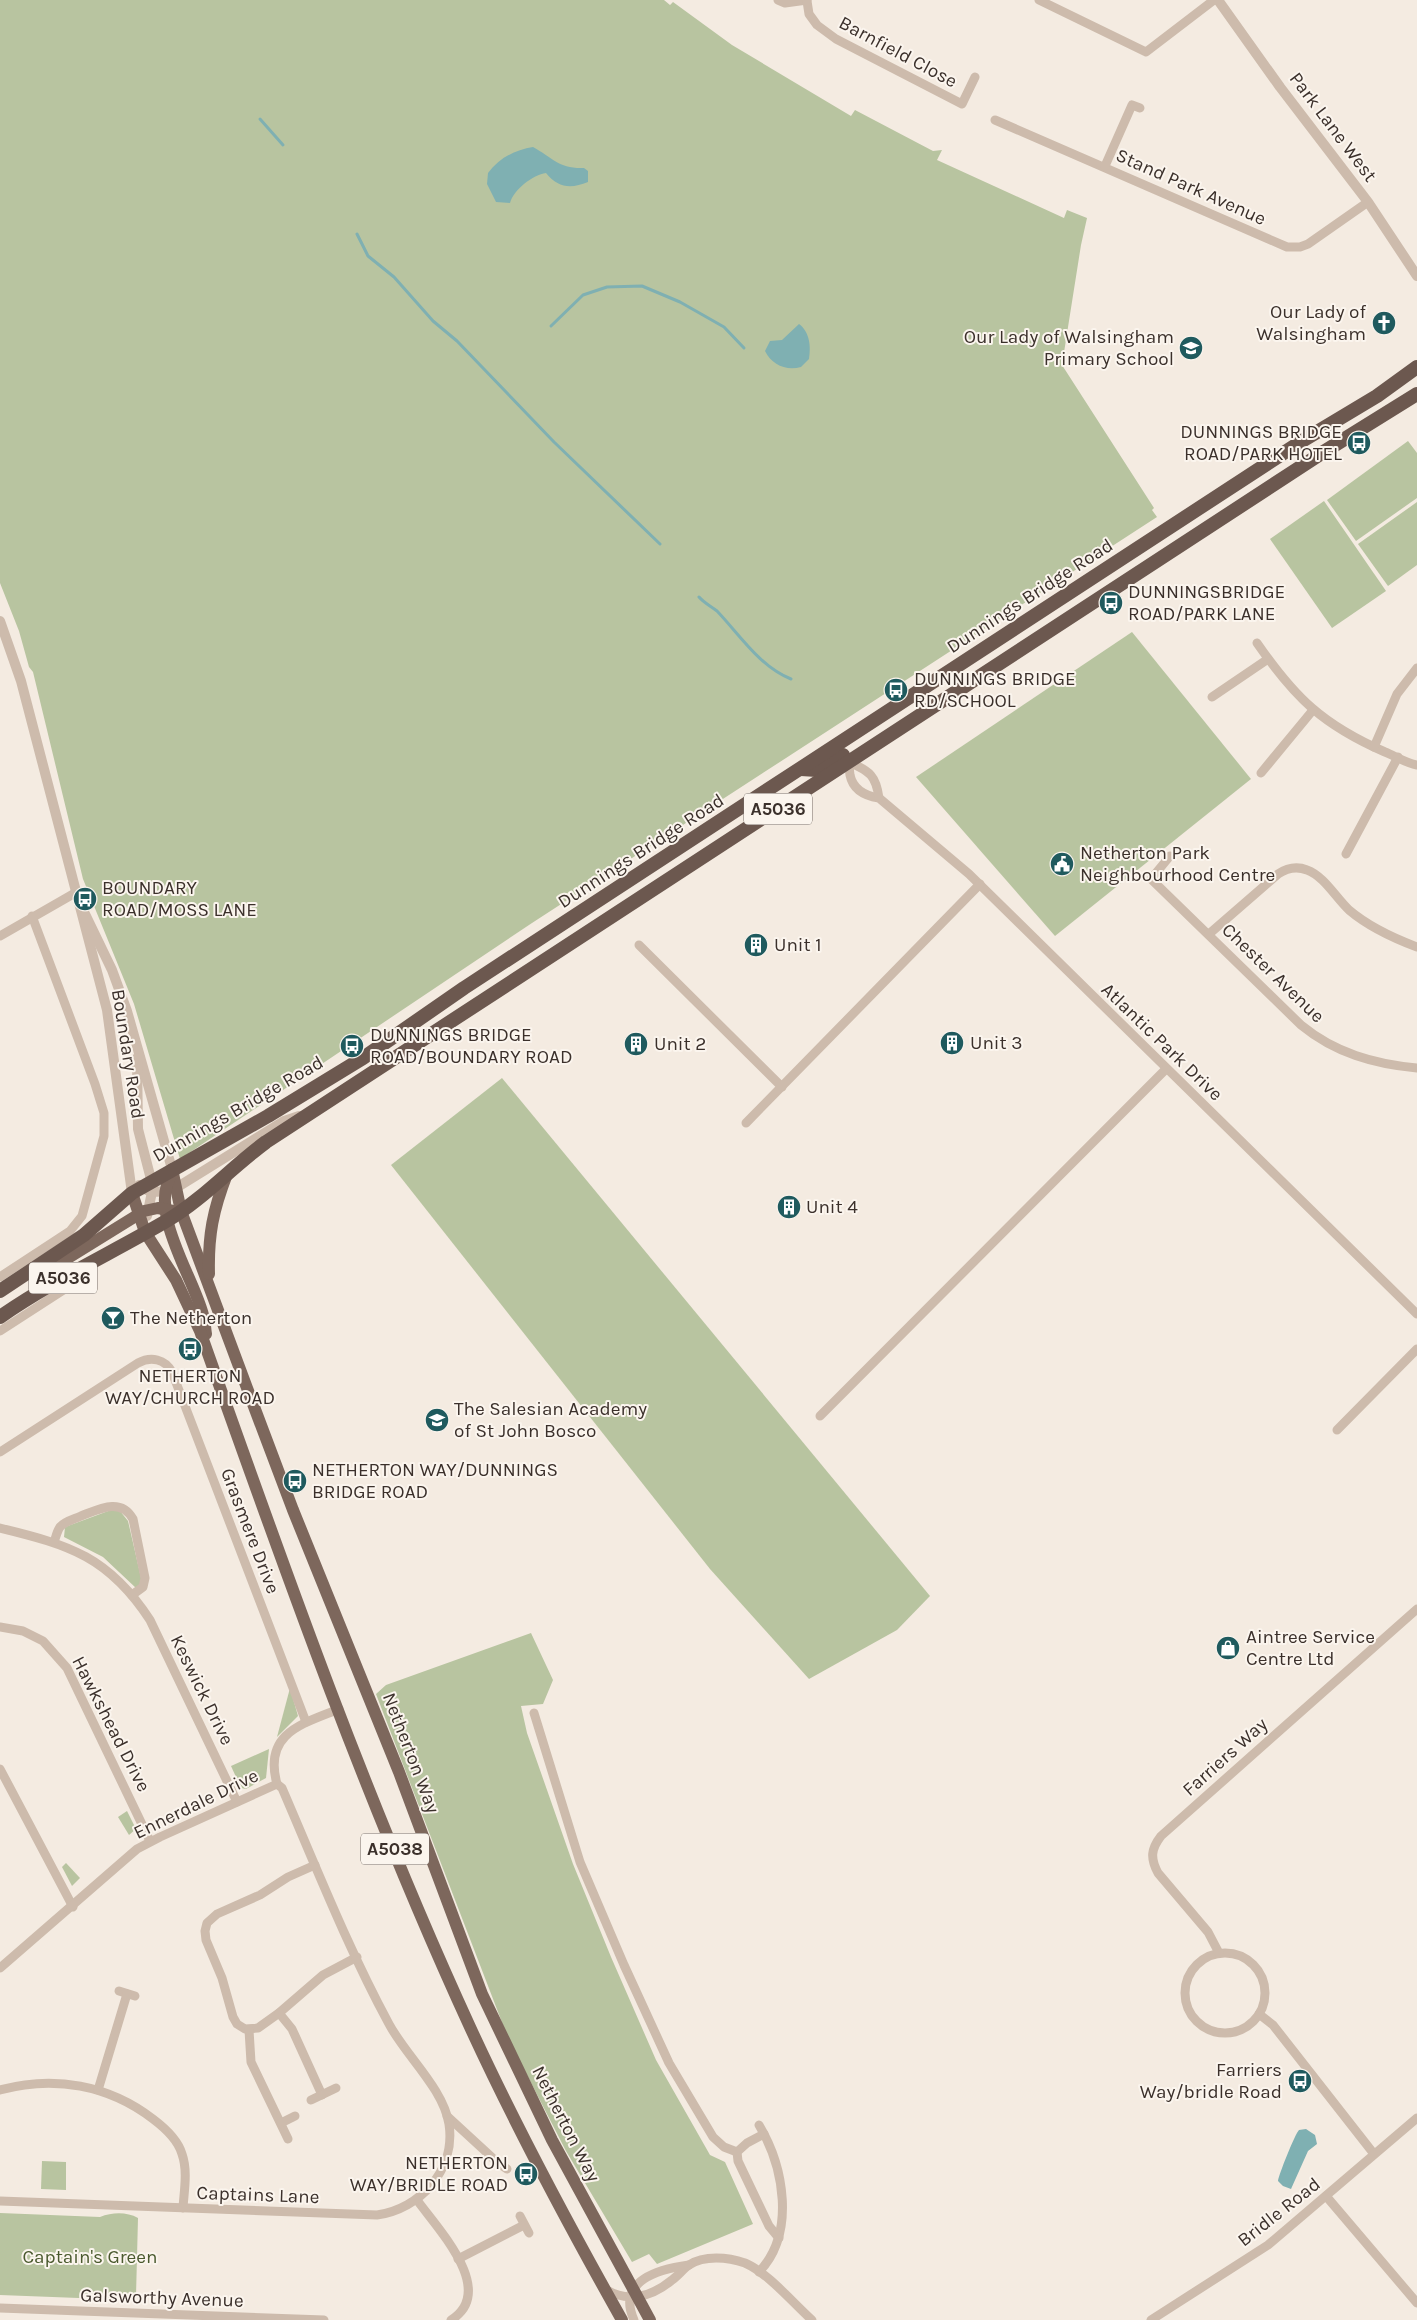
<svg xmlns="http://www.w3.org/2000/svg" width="1417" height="2320" viewBox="0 0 1417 2320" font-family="Karla,sans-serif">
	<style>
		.green { fill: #b8c4a0 }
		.water { fill: #7fb0b2 }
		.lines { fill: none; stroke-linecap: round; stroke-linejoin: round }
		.stream { stroke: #7fb0b2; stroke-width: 3 }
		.minor { stroke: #cdbbac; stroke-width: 9 }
		.tertiary { stroke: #cdbbac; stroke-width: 10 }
		.primary { stroke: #7d675c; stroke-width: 12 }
		.trunk { stroke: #6c584f; stroke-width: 14 }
		.labels { text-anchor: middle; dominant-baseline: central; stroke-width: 4; stroke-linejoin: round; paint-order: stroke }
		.shield { fill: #fbf5ee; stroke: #756b66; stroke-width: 1 }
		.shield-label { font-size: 18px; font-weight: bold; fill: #3b302b }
		.street-label { font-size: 19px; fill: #3b302b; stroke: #fbf5ee }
		.poi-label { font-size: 19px; fill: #3b302b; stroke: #fbf5ee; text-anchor: start }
		.park-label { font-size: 19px; fill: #4a5a2e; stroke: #fbf5ee }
	</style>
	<rect width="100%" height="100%" fill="#f4ebe1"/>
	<g class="green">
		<path d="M0 0H664L670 5 673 2 732 45 851 116 855 110 933 151 942 150 937 160 1064 218 1067 210 1087 218 1081 245 1062 365 1154 508 1152 510 1157 517 532 923 180 1159 134 1004 83 879 33 672 29 667 19 631 0 583Z"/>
		<path d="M1408 441 1417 453V498L1356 541 1327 500Z"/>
		<path d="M1324 501 1386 591 1332 628 1270 539Z"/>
		<path d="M1417 502V565L1388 586 1358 544Z"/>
		<path d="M1132 632 1251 779 1055 936 916 777Z"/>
		<path d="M502 1078 930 1596 897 1630 809 1679 710 1569 391 1165Z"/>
		<path d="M111 1510 120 1511 128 1521 142 1582 136 1588 103 1557 64 1537 65 1527Z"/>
		<path d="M531 1633 553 1680 543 1704 521 1706 527 1733 573 1864 611 1957 656 2060 710 2155 725 2162 753 2224 657 2264 649 2254 632 2262 566 2151 508 2038 376 1694 386 1685Z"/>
		<path d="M290 1688 298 1716 277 1737Z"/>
		<path d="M269 1749 266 1778 246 1789 241 1788 231 1766Z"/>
		<path d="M127 1811 136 1829 129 1835 118 1817Z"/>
		<path d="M66 1863 80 1878 72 1886 62 1867Z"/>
		<path d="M42 2161 66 2162V2190L41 2189Z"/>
		<path d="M0 2213 100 2217C113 2212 127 2212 138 2218L136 2296 131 2300 0 2295Z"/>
	</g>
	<g class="water">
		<path d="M533 147C553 158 559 169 584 168L588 171V182C571 189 558 188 546 173 533 175 514 189 510 203L496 202 487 184 488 173C499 158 515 150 533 147Z"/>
		<path d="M799 324C810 332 811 347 809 359L801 367C786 371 772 365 765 351L770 341 782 340Z"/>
		<path d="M1306 2129 1315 2135 1317 2144 1308 2151 1291 2189 1283 2186 1278 2181C1279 2174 1295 2134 1299 2130Z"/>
	</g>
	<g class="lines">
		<g class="stream">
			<path d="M260 119 283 145"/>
			<path d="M357 234 368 256 394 277 433 321 457 341 554 442 660 544"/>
			<path d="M551 326 583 295 607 287 642 286 680 302 724 327 744 348"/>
			<path d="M699 597C704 603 711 606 717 611 739 634 760 667 791 679"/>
		</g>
		<g class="minor">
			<path d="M778 0 785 3 807 0"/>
			<path d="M1039 0 1146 52 1214 0"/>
			<path d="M807 1 809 14 817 25 836 39 962 104 975 77"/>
			<path d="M995 120 1287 247H1300L1308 244 1368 202"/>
			<path d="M1105 166 1132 105 1140 108"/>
			<path d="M1257 643C1295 698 1323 725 1385 752 1395 756 1406 763 1417 765"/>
			<path d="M1212 697 1268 659"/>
			<path d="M1374 747 1397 694 1417 668"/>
			<path d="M846 759C850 764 849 769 850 775 853 790 866 796 879 798L969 874 1417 1314"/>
			<path d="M849 762C870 771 876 776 879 798"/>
			<path d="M1261 773 1313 710"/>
			<path d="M1346 854 1398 757"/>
			<path d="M1170 856 1151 879 1301 1025C1335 1053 1374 1064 1417 1068"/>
			<path d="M1209 934 1278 874C1287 868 1297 866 1307 870 1324 876 1336 898 1349 910 1369 927 1393 938 1417 947"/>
			<path d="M0 936 75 893"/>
			<path d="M639 945 782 1087"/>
			<path d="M746 1123 980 884"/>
			<path d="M0 1277 70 1231 82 1216 104 1136V1113L95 1084 32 916"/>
			<path d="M0 1331 65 1289 62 1278"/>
			<path d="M820 1416 1166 1069"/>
			<path d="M1337 1430 1417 1349"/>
			<path d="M0 1452 138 1363C151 1356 165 1359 172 1372L306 1722"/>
			<path d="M0 1528C70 1545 109 1557 150 1620L237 1802"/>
			<path d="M54 1542C56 1537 57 1531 60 1527 65 1521 75 1519 81 1516 99 1509 121 1497 133 1519L145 1578 143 1587 132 1595"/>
			<path d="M0 1627 23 1631 43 1641 67 1668 150 1841"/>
			<path d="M534 1713 580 1862 624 1965 669 2063 713 2137 724 2147 737 2152"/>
			<path d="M0 1769 73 1907"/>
			<path d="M315 1865 288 1877 260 1895 217 1914 207 1923 205 1931 206 1940 222 1978 233 2017 237 2024 245 2029 258 2028 279 2013 323 1975 357 1957"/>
			<circle cx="1225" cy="1993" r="40"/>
			<path d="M1219 1953 1208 1932 1158 1873C1150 1858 1151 1849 1161 1836L1417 1609"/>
			<path d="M0 1968 137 1849 160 1837 277 1784C263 1733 302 1724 339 1709"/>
			<path d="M119 1991 135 1996"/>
			<path d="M279 2013 292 2029 322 2095"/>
			<path d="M1259 2014 1273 2025 1374 2154"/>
			<path d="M249 2030 251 2062 288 2139"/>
			<path d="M0 2090C54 2075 109 2085 153 2119 165 2128 178 2140 182 2154 188 2171 184 2191 183 2208"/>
			<path d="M98 2090 127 1994"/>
			<path d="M311 2100 336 2088"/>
			<path d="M447 2116 497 2162 507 2169"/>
			<path d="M281 2123 295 2116"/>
			<path d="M759 2125C784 2167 796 2233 759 2272"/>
			<path d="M764 2134 747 2143 737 2152 738 2161 769 2226 779 2238"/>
			<path d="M1326 2196 1417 2303"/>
			<path d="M417 2200C437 2228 498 2291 451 2320"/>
			<path d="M0 2201 377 2215C420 2209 456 2170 449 2124 443 2088 406 2056 389 2024 348 1948 316 1867 282 1788L277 1784"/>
			<path d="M520 2216 529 2233"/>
			<path d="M458 2259 524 2225"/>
			<path d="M605 2289C627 2303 652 2297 672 2280 678 2276 683 2269 689 2265 704 2255 728 2257 745 2263 768 2273 793 2303 812 2320"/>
			<path d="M0 2308 324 2320"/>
			<path d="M634 2320C616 2280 660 2269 689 2265"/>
			<path d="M1151 2320 1268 2245 1417 2118"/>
		</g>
		<g class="tertiary">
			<path d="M1218 0 1280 87 1368 202 1417 276"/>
			<path d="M0 621 21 681 107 1010 132 1193"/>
			<path d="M85 914 112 970 127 1011 172 1169"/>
			<path d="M137 1058 138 1129 153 1187 147 1216"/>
			<path d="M139 1185C150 1195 163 1192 176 1188L284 1121 299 1116"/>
		</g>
		<g class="primary">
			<path d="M172 1169 181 1211 247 1388 293 1510 399 1772 482 1994 552 2140 650 2320"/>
			<path d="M174 1171C145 1208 193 1275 203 1315 205 1321 205 1328 206 1334"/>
			<path d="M132 1193 145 1232 176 1280 200 1331C283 1565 366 1801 470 2027 516 2127 568 2224 622 2320"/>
			<path d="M34 1271 60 1263 144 1211 158 1208 173 1211"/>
			<path d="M209 1274C208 1235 213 1210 227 1174"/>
		</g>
		<g class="trunk">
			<path d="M801 769 817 770 843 755"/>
			<path d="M0 1291 84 1235 132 1193 268 1116 363 1058 464 988 1302 441 1377 396 1417 367"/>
			<path d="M0 1317C53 1280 112 1253 168 1220 203 1199 232 1167 266 1142L1322 453 1417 394"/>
		</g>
	</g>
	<defs>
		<g id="church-disc" transform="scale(1.25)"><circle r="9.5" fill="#1f5a5e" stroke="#fbf5ee"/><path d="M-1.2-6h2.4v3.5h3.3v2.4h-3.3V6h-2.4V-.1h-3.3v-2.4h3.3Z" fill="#fff"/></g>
		<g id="school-disc" transform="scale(1.25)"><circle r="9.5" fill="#1f5a5e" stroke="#fbf5ee"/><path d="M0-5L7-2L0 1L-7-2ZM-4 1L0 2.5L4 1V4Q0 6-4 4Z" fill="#fff"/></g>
		<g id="bus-disc" transform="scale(1.25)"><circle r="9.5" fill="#1f5a5e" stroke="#fbf5ee"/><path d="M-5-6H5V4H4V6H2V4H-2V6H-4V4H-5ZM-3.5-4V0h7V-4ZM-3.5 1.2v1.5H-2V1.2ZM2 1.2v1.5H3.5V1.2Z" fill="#fff"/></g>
		<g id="civic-disc" transform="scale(1.25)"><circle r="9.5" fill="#1f5a5e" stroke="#fbf5ee"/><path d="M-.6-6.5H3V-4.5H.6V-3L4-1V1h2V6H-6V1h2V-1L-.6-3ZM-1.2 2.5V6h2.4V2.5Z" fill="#fff"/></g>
		<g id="building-disc" transform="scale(1.25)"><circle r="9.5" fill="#1f5a5e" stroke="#fbf5ee"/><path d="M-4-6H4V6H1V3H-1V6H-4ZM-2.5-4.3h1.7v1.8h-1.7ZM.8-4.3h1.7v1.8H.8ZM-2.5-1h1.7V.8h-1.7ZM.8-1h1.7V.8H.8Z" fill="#fff"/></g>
		<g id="bar-disc" transform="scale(1.25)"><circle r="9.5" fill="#1f5a5e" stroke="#fbf5ee"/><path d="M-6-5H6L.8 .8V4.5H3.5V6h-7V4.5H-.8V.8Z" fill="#fff"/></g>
		<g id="shop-disc" transform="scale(1.25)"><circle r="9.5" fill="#1f5a5e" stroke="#fbf5ee"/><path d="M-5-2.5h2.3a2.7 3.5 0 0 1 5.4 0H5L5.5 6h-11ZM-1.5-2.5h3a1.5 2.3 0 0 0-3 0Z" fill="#fff"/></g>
	</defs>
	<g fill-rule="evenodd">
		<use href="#church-disc" x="1384" y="323"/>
		<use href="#school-disc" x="1191" y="348"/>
		<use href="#bus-disc" x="1359" y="443"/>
		<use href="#bus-disc" x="1111" y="603"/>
		<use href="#bus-disc" x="896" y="690"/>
		<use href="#civic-disc" x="1062" y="864"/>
		<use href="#bus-disc" x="85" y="899"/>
		<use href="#building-disc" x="756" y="945"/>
		<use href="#building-disc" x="952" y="1043"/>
		<use href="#building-disc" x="636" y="1044"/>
		<use href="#bus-disc" x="352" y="1046"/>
		<use href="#building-disc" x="789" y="1207"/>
		<use href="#bar-disc" x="113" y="1318"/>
		<use href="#bus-disc" x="190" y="1349"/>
		<use href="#school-disc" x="437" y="1420"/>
		<use href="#bus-disc" x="295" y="1481"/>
		<use href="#shop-disc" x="1228" y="1648"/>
		<use href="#bus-disc" x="1300" y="2081"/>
		<use href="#bus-disc" x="526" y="2174"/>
	</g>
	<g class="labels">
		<g class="shield">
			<rect x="744" y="793.5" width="68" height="31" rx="4"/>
			<rect x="29" y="1262.5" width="68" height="31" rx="4"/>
			<rect x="361" y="1833.5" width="68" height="31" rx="4"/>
		</g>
		<g class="shield-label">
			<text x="778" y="809">A5036</text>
			<text x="63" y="1278">A5036</text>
			<text x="395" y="1849">A5038</text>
		</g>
		<g class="street-label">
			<text transform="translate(898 52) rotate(28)">Barnfield Close</text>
			<text transform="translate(1333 127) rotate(53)">Park Lane West</text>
			<text transform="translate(1191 187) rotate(24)">Stand Park Avenue</text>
			<text transform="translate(1030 596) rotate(-33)">Dunnings Bridge Road</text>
			<text transform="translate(641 851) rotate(-33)">Dunnings Bridge Road</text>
			<text transform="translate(1273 973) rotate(44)">Chester Avenue</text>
			<text transform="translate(1162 1042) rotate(44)">Atlantic Park Drive</text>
			<text transform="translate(128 1054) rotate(81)">Boundary Road</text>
			<text transform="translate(238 1109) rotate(-30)">Dunnings Bridge Road</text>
			<text transform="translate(250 1531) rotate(69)">Grasmere Drive</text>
			<text transform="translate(202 1690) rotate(64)">Keswick Drive</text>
			<text transform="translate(111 1724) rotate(63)">Hawkshead Drive</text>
			<text transform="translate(411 1753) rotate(69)">Netherton Way</text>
			<text transform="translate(1225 1757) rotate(-42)">Farriers Way</text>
			<text transform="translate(196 1804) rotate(-26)">Ennerdale Drive</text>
			<text transform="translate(566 2124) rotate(63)">Netherton Way</text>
			<text transform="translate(258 2195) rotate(2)">Captains Lane</text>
			<text transform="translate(1279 2212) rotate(-38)">Bridle Road</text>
			<text transform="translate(162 2298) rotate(2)">Galsworthy Avenue</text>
		</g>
		<g class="poi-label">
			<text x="1366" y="312" text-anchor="end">Our Lady of<tspan x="1366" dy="22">Walsingham</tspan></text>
			<text x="1174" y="337" text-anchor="end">Our Lady of Walsingham<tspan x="1174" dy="22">Primary School</tspan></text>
			<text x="1342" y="432" text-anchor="end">DUNNINGS BRIDGE<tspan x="1342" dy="22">ROAD/PARK HOTEL</tspan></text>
			<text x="1128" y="592">DUNNINGSBRIDGE<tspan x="1128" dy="22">ROAD/PARK LANE</tspan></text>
			<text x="914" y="679">DUNNINGS BRIDGE<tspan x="914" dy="22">RD/SCHOOL</tspan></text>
			<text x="1080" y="853">Netherton Park<tspan x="1080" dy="22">Neighbourhood Centre</tspan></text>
			<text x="102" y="888">BOUNDARY<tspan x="102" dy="22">ROAD/MOSS LANE</tspan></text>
			<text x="774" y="945">Unit 1</text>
			<text x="370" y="1035">DUNNINGS BRIDGE<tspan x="370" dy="22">ROAD/BOUNDARY ROAD</tspan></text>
			<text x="970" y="1043">Unit 3</text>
			<text x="654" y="1044">Unit 2</text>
			<text x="806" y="1207">Unit 4</text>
			<text x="130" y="1318">The Netherton</text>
			<text x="190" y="1376" text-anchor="middle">NETHERTON<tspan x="190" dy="22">WAY/CHURCH ROAD</tspan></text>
			<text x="454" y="1409">The Salesian Academy<tspan x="454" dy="22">of St John Bosco</tspan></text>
			<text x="312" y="1470">NETHERTON WAY/DUNNINGS<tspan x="312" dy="22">BRIDGE ROAD</tspan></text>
			<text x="1246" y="1637">Aintree Service<tspan x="1246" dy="22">Centre Ltd</tspan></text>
			<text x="1282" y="2070" text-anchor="end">Farriers<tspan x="1282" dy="22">Way/bridle Road</tspan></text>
			<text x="508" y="2163" text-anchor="end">NETHERTON<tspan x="508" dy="22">WAY/BRIDLE ROAD</tspan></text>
		</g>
		<g class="park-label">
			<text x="90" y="2257">Captain's Green</text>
		</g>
	</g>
</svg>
